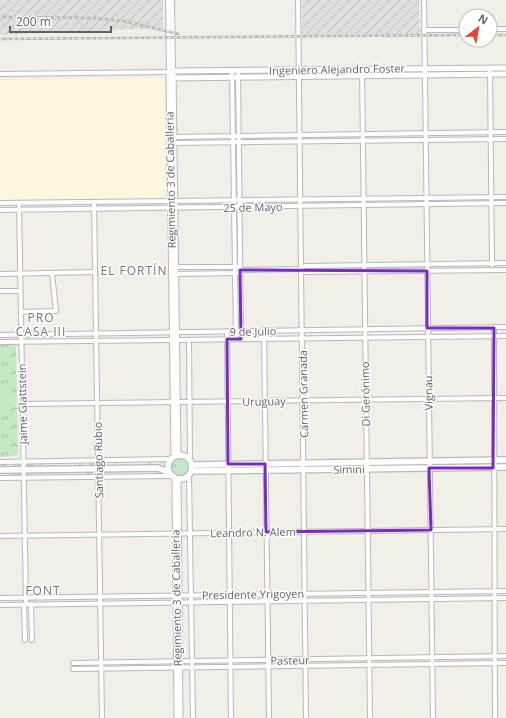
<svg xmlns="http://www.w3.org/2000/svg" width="506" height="718" viewBox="0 0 506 718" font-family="'Open Sans',sans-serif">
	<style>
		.commercial { fill: #fef7e0 }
		.industrial { fill: url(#industrial-furrows) }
		.grass { fill: url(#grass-tufts) }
		.park { fill: url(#park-crowns) }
		.pitch { fill: #c5e8c5 }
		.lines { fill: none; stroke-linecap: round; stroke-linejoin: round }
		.minor-casing { stroke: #b5b8bc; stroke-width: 6 }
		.tertiary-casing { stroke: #b5b8bc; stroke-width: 7 }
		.secondary-casing { stroke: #b6babf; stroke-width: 8 }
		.minor { stroke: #fff; stroke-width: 4 }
		.tertiary { stroke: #fff; stroke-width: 5 }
		.secondary { stroke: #fff; stroke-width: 5.5 }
		.rail-casing { stroke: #b6b7b8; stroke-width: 2.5 }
		.rail { stroke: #fff; stroke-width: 1; stroke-dasharray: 3; stroke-linecap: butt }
		.marked { fill: none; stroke: #7b2cbf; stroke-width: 3; stroke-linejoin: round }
		.labels { text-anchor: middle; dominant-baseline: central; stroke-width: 3; stroke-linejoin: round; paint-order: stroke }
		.street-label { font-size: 11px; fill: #5f6368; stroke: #fff }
		.neighbourhood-label { font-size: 12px; letter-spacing: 1px; fill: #70757a; stroke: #fff }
	</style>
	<defs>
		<pattern id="industrial-furrows" width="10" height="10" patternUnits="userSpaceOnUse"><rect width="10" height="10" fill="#e0deda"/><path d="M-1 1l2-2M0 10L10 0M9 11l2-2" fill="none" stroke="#b9b8b5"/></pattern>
		<pattern id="grass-tufts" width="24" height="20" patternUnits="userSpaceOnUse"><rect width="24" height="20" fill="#c5e8c5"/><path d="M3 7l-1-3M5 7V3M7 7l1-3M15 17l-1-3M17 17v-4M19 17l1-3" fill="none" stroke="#a3c0a4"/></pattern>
		<pattern id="park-crowns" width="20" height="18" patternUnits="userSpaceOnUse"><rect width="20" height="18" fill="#c5e8c5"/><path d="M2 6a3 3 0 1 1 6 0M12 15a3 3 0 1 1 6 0" fill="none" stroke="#a3c0a4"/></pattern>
	</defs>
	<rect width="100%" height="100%" fill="#f1efe8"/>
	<path class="commercial" d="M164 78 165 199 0 200V80Z"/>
	<g class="industrial">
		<path d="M0 0H163V28L0 35Z"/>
		<path d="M302 0H419L420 34 302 35Z"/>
	</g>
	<g class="grass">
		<circle cx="180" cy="467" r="10"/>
		<path d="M149 460H152L151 464H159L162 460 165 462 158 467 0 469V466L7 463 6 466H13L15 463H36L34 465H38L43 462 42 465H78L80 462H84L83 465H88L90 462 108 461 107 465H113L115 461H118L117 465 148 464Z"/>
		<path d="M158 470 165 474 157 475 158 472 106 473 105 475 84 476 86 473 32 474 30 477H8L10 474H0V472Z"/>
	</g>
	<path class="park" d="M0 345H15L16 347 18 454 15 456 0 457Z"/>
	<rect class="pitch" x="0" y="387" width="11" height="19"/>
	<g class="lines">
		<g class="minor-casing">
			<g id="minor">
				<path d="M168 0 169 71"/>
				<path d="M172 0 173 71"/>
				<path d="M298 0 306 718"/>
				<path d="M424 0 433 718"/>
				<path d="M490 29H506"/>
				<path d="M424 30H466"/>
				<path d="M362 69 370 718"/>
				<path d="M232 71 236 339"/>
				<path d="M238 71 241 339"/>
				<path d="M490 72 492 265"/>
				<path d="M0 74 168 72"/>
				<path d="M172 137 506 132"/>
				<path d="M172 143 506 139"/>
				<path d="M94 202 102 718"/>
				<path d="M0 203 506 197"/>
				<path d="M19 203 26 604"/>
				<path d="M0 210 506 203"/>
				<path d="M173 267H239L240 270 301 269 305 266 506 263"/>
				<path d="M302 269 305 272 506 270"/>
				<path d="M0 274 95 272"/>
				<path d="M173 274 238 273"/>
				<path d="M0 291H20"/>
				<path d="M21 312 56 311 52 273"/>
				<path d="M494 328 495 718"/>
				<path d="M264 330 269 718"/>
				<path d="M227 331 231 718"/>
				<path d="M0 335 506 327"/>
				<path d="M189 340 190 461"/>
				<path d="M0 342 506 336"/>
				<path d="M22 404 506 398"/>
				<path d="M0 462 171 459"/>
				<path d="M189 475 193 718"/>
				<path d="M0 478 171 476"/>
				<path d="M0 536 506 529"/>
				<path d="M0 598 506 591"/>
				<path d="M31 604 32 640"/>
				<path d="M0 605 506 598"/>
				<path d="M24 605 25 640"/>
				<path d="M73 663 506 656"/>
				<path d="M73 669 506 663"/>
			</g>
		</g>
		<g class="tertiary-casing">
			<g id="tertiary">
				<path d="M173 71 178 456"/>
				<path d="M170 78 506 74"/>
				<path d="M174 457 169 71 506 68"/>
				<path d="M175 478 177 718"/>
				<path d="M178 479 180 718"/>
			</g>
		</g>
		<g class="secondary-casing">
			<g id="secondary">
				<circle cx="180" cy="467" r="12"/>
				<path d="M192 465 506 460"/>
				<path d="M0 470 158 468 170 473"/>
				<path d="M191 471 506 467"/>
			</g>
		</g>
		<use href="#minor" class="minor"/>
		<use href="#tertiary" class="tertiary"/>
		<use href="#secondary" class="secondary"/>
		<g class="rail-casing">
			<g id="rail">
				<path d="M0 17 96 18 123 21 178 34"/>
				<path d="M490 35H506"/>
				<path d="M0 39 466 35"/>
			</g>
		</g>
		<use href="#rail" class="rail"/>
	</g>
	<path class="marked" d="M240 270 427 271V328H494L493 468H429L431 530 266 532 265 464H228L227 339H241Z"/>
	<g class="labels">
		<g class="street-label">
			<text transform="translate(337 69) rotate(-1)">Ingeniero Alejandro Foster</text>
			<text transform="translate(170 180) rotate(-91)">Regimiento 3 de Caballería</text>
			<text transform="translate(253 207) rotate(-1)">25 de Mayo</text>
			<text transform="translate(253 331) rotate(-1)">9 de Julio</text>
			<text transform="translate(428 393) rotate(-91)">Vignau</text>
			<text transform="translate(303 394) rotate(-91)">Carmen Granada</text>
			<text transform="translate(365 394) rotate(-91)">Di Gerónimo</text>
			<text transform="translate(264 401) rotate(-1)">Uruguay</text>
			<text transform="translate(22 404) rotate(-91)">Jaime Glattstein</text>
			<text transform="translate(98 460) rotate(-91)">Santiago Rubio</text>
			<text transform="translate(349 469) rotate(-1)">Simini</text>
			<text transform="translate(253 532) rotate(-1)">Leandro N. Alem</text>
			<text transform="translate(253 594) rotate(-1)">Presidente Yrigoyen</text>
			<text transform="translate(176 598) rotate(-91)">Regimiento 3 de Caballería</text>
			<text transform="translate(290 660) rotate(-1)">Pasteur</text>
		</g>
		<g class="neighbourhood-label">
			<text x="134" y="270">EL FORTÍN</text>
			<text x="41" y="317">PRO<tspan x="41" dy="14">CASA III</tspan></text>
			<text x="43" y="590">FONT</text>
		</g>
	</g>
	<g transform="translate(478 28) rotate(31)"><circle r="19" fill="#ffffff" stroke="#bfc1c3"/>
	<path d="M0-3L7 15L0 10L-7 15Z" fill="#ea4335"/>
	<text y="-6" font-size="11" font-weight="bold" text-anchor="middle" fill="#5f6368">N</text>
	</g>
	<path d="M10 26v6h101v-6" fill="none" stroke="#5f6368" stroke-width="2"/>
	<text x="16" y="26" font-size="12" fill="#5f6368" stroke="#ffffff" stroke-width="3" paint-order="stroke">200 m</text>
</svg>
